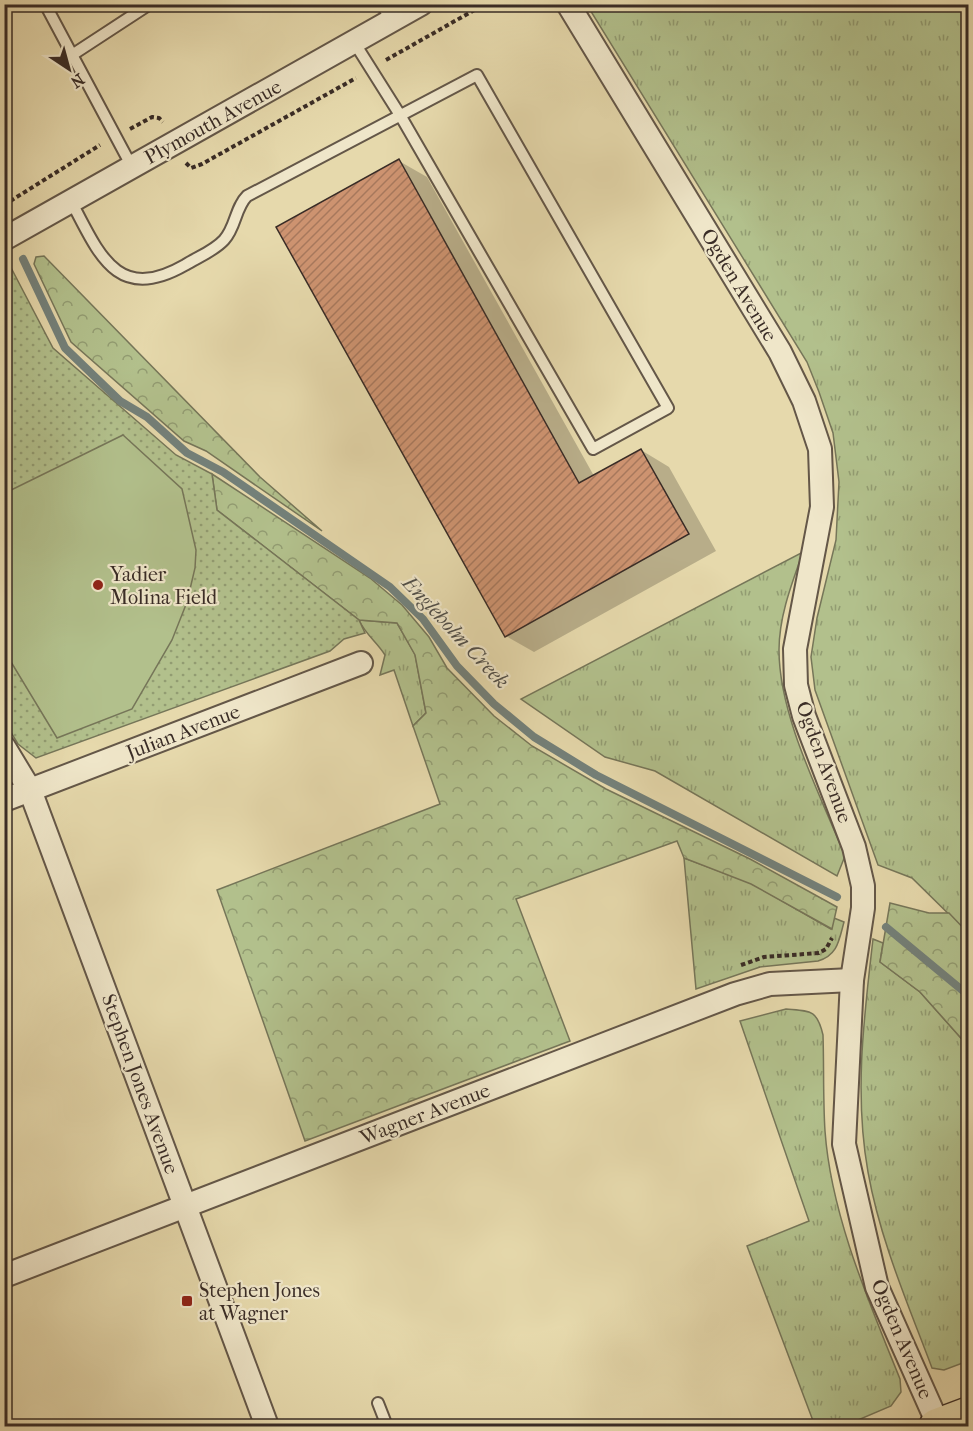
<svg xmlns="http://www.w3.org/2000/svg" width="973" height="1431" viewBox="0 0 973 1431" font-family="'IM FELL French Canon',serif">
	<style>
		.grass { fill: url(#grass-tufts); stroke: #767659; stroke-width: 1.5 }
		.forest { fill: url(#forest-crowns); stroke: #767659; stroke-width: 1.5 }
		.park { fill: url(#park-dots); stroke: #767659; stroke-width: 1.5 }
		.pitch { fill: #b2c08c; stroke: #767659; stroke-width: 1.5 }
		.shadow { fill: #0003 }
		.lines { fill: none; stroke-linecap: round; stroke-linejoin: round }
		.stream { stroke: #73817b; stroke-width: 8 }
		.building { fill: url(#building-hatch); stroke: #392c26; stroke-width: 1.5 }
		.lane-casing { stroke: #645748; stroke-width: 14 }
		.street-casing { stroke: #645748; stroke-width: 26 }
		.primary-casing { stroke: #392c26; stroke-width: 36 }
		.path { stroke: #392c26; stroke-width: 4; stroke-dasharray: 4.5 3; stroke-linecap: butt }
		.lane { stroke: #efe6c9; stroke-width: 10 }
		.street { stroke: #efe6c9; stroke-width: 22 }
		.primary { stroke: #e6d9ac; stroke-width: 33 }
		.poi-dot { fill: #8f2418; stroke: #efe6c9; stroke-width: 2 }
		.labels { text-anchor: middle; dominant-baseline: central; stroke-width: 4.5; stroke-linejoin: round; paint-order: stroke }
		.street-label { font-size: 20px; fill: #392c26; stroke: #efe6c9 }
		.poi-label { font-size: 20px; fill: #392c26; stroke: #efe6c9; text-anchor: start }
		.water-label { font-size: 21px; font-style: italic; fill: #514f49; stroke: #efe6c9 }
	</style>
	<defs>
		<pattern id="grass-tufts" width="24" height="20" patternUnits="userSpaceOnUse" patternTransform="scale(1.5)"><rect width="24" height="20" fill="#b2c08c"/><path d="M3 7l-1-3M5 7V3M7 7l1-3M15 17l-1-3M17 17v-4M19 17l1-3" fill="none" stroke="#929c72"/></pattern>
		<pattern id="forest-crowns" width="20" height="18" patternUnits="userSpaceOnUse" patternTransform="scale(1.5)"><rect width="20" height="18" fill="#b2c08c"/><path d="M2 6a3 3 0 1 1 6 0M12 15a3 3 0 1 1 6 0" fill="none" stroke="#929c72"/></pattern>
		<pattern id="park-dots" width="8" height="8" patternUnits="userSpaceOnUse" patternTransform="scale(1.5)"><rect width="8" height="8" fill="#b2c08c"/><path d="M2 2h.1M6 6h.1" fill="none" stroke="#929c72" stroke-width="1.8" stroke-linecap="round"/></pattern>
		<pattern id="building-hatch" width="6" height="6" patternUnits="userSpaceOnUse" patternTransform="scale(1.5)"><rect width="6" height="6" fill="#cd9370"/><path d="M-1 1l2-2M0 6l6-6M5 7l2-2" fill="none" stroke="#a7785c"/></pattern>
	</defs>
	<rect width="100%" height="100%" fill="#e6d9ac"/>
	<filter id="stains"><feTurbulence type="fractalNoise" baseFrequency=".00333" numOctaves="4"/><feColorMatrix values="0 0 0 0 .2 0 0 0 0 .09 0 0 0 0 .02 0 0 0 .5 -.17"/></filter>
	<radialGradient id="worn" r=".72"><stop offset=".6" stop-color="#630" stop-opacity="0"/><stop offset="1" stop-color="#630" stop-opacity=".3"/></radialGradient>
	<g class="grass">
		<path d="M587 5H968V933L912 878 878 865 815 690 811 657 817 618 836 540 839 482 833 433 819 392 807 362Z"/>
		<path d="M803 552C792 583 779 616 779 650 779 716 820 794 845 856L837 876 655 771 605 757 521 699Z"/>
		<path d="M359 620 397 623 415 654 426 713 413 726 394 670 380 675 385 655C377 642 365 634 359 620Z"/>
		<path d="M684 858 751 883 831 929 834 918 844 922C839 940 838 955 818 961L760 967 696 989Z"/>
		<path d="M873 939 883 943 880 962 920 992 968 1046V1361L944 1370 932 1368C908 1304 880 1240 868 1172 854 1094 864 1017 873 939Z"/>
		<path d="M786 1009C810 1011 817 1009 823 1035 824 1067 823 1100 825 1131 831 1215 869 1302 900 1379L901 1392 891 1406 844 1426H815L747 1246 809 1221 740 1021Z"/>
	</g>
	<g class="forest">
		<path d="M44 256 260 477 322 531 206 451 184 441 71 342 34 264 36 257Z"/>
		<path d="M212 474 370 578 402 605 429 637 447 668 494 716 532 746 606 789 750 859 837 907 832 929 751 884 684 858 677 841 516 899 570 1041 305 1141 217 890 440 804 413 726 426 713 415 655 397 623 359 620 217 510Z"/>
		<path d="M890 903 929 913H949L968 933V1046L920 992 880 962Z"/>
	</g>
	<path class="park" d="M7 260 53 348 176 455 212 474 217 510 359 620 365 633 344 639 330 651 36 758 18 744 4 721V262Z"/>
	<path class="pitch" d="M123 435 182 489 196 550 195 568 187 602 172 640 132 709 57 738 5 652V493Z"/>
	<path class="shadow" d="M399 161 427 177 594 476 641 450 669 467 716 551 534 652 506 636Z"/>
	<g class="lines">
		<g class="stream">
			<path d="M23 259 65 348 120 401 147 417 187 453 223 472 390 587 423 619 457 666 494 704 534 737 596 775 837 897"/>
			<path d="M886 927 968 995"/>
		</g>
	</g>
	<path class="building" d="M399 159 579 483 641 449 689 534 505 637 276 227Z"/>
	<g class="lines">
		<g class="lane-casing">
			<g id="lane">
				<path d="M45 4 132 167"/>
				<path d="M382 4 391 21"/>
				<path d="M72 55 150 4"/>
				<path d="M71 201C99 254 117 304 185 265 198 257 214 251 224 240 236 227 235 208 247 196L477 75 668 408 593 449 400 115 354 42"/>
				<path d="M378 1403 387 1426"/>
			</g>
		</g>
		<g class="street-casing">
			<g id="street">
				<path d="M568 4 780 352 804 401 820 449 822 507 795 649 796 685 804 716 854 847 863 886V908L852 980 844 1144 877 1287 939 1426"/>
				<path d="M4 239 421 4"/>
				<path d="M4 747 30 790 267 1426"/>
				<path d="M4 800 361 663"/>
				<path d="M4 1276 735 994 770 984 852 980"/>
			</g>
		</g>
		<g class="primary-casing">
			<path id="primary" d="M936 1426 968 1414"/>
		</g>
		<g class="path">
			<path d="M386 60 485 4"/>
			<path d="M130 129 152 117 159 118 163 122"/>
			<path d="M186 163 191 168 202 164 356 78"/>
			<path d="M4 205 100 145"/>
			<path d="M741 965 764 957 819 953 826 949 832 938"/>
		</g>
		<use href="#lane" class="lane"/>
		<use href="#street" class="street"/>
		<use href="#primary" class="primary"/>
	</g>
	<g class="poi-dot">
		<circle cx="98" cy="585" r="6"/>
		<rect x="181" y="1295" width="12" height="12" rx="3"/>
	</g>
	<g class="labels">
		<g class="street-label">
			<text transform="translate(213 122) rotate(-29)">Plymouth Avenue</text>
			<text transform="translate(739 285) rotate(59)">Ogden Avenue</text>
			<text transform="translate(183 732) rotate(-21)">Julian Avenue</text>
			<text transform="translate(824 762) rotate(70)">Ogden Avenue</text>
			<text transform="translate(140 1084) rotate(70)">Stephen Jones Avenue</text>
			<text transform="translate(425 1114) rotate(-21)">Wagner Avenue</text>
			<text transform="translate(902 1339) rotate(67)">Ogden Avenue</text>
		</g>
		<g class="poi-label">
			<text x="110" y="574">Yadier<tspan x="110" dy="23">Molina Field</tspan></text>
			<text x="199" y="1290">Stephen Jones<tspan x="199" dy="23">at Wagner</tspan></text>
		</g>
		<g class="water-label">
			<text transform="translate(456 632) rotate(47)">Engleholm Creek</text>
		</g>
	</g>
	<rect width="973" height="1431" fill="none" stroke="#e6d9ac" stroke-width="24"/>
	<rect x="6" y="6" width="961" height="1419" fill="none" stroke="#392c26" stroke-width="3"/>
	<rect x="12" y="12" width="949" height="1407" fill="none" stroke="#392c26" stroke-width="1.5"/>
	<g transform="translate(69 69) rotate(144)" stroke="#efe6c9" stroke-width="4.5" paint-order="stroke">
	<path d="M0-4.5L10 22L0 15L-10 22Z" fill="#392c26"/>
	<text y="-9" font-size="16" font-weight="bold" text-anchor="middle" fill="#392c26">N</text>
	</g>
	<rect width="100%" height="100%" filter="url(#stains)"/>
	<rect width="100%" height="100%" fill="url(#worn)"/>
</svg>
